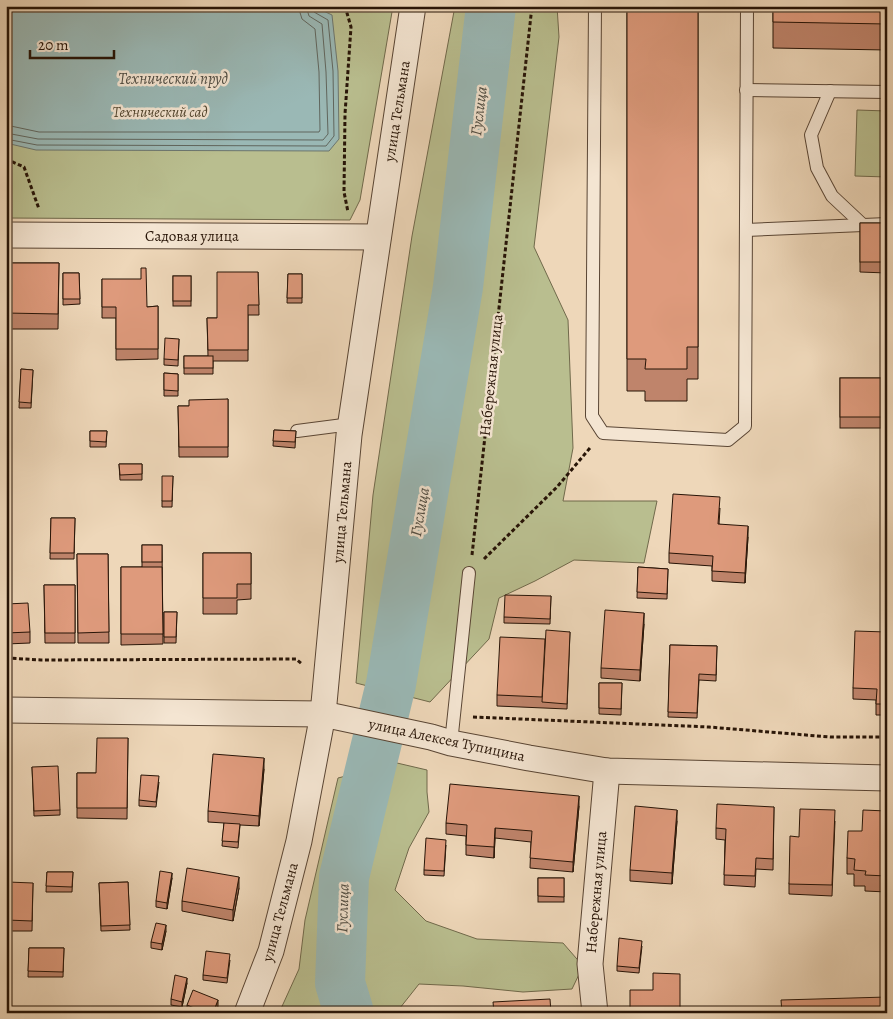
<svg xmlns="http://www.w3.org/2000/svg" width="893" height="1019" viewBox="0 0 893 1019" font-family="Alegreya,serif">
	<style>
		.green { fill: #b9be8f; stroke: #70694b }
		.water { fill: #9ab8b5; stroke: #6c766f }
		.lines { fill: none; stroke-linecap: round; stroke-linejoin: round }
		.shore { stroke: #60665e; stroke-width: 1 }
		.river { stroke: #9ab8b5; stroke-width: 50 }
		.lane-casing { stroke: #594534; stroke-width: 14 }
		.street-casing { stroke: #594534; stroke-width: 27 }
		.path { stroke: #271407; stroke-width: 3; stroke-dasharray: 4 2.5; stroke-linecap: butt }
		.lane { stroke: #f4e5d2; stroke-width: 12 }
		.street { stroke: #f4e5d2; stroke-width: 25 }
		.wall { fill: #bf846b; stroke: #271407 }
		.shaded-wall { fill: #9b6c57; stroke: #271407 }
		.building { fill: #de9a7c; stroke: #271407 }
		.labels { text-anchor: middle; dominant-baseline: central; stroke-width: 5; stroke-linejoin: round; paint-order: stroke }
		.street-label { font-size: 15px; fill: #271407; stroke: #f4e5d2 }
		.park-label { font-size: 15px; font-style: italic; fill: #534730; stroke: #f4e5d2 }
		.water-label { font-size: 16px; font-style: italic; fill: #4f4d44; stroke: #f4e5d2 }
	</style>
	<rect width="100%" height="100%" fill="#eed7b9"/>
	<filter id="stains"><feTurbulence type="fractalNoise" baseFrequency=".004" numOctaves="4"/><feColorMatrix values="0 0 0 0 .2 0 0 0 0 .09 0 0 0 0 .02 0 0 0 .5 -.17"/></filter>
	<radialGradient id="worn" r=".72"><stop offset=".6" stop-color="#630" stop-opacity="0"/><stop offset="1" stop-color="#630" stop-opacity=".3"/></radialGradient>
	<g class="green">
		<path d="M6 6H393L360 200 350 220 6 218Z"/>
		<path d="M455 6H557L559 37 534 247 568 320 573 448 563 501H657L644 563 574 560 535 581 499 598 489 639 430 702 356 683 373 495 412 236Z"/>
		<path d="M857 110 887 111V177L855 176Z"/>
		<path d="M397 763 427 770V792L429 812 409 848 395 890 426 921 477 939 563 943 583 966 572 989 523 992 463 986 419 984 396 1013H279L299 969 305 920 338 778Z"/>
	</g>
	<path class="water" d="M6 6 87 8 91 6H313L332 15 338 71 339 139 329 151 36 150 6 143Z"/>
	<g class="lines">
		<g class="shore">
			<path d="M6 125 39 132H319L320 130 319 72 315 29 302 19 298 6"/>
			<path d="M6 133 38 139 323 140 328 134 326 72 322 24 309 16 306 6"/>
			<path d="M6 139 37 145 326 146 334 136 333 71 328 20 314 12 312 6"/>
		</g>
		<path class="river" d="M349 1013 340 983 344 877 391 684 458 287 491 6"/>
		<g class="lane-casing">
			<g id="lane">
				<path d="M595 6 592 416 603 433 728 440 745 426 747 6"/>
				<path d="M746 90 887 92"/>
				<path d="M830 91 811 135 817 168 832 196 864 226"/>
				<path d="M746 230 887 224"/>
				<path d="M297 431 351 424"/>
				<path d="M451 743 469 573"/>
			</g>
		</g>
		<g class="street-casing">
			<g id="street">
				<path d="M6 235 378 237"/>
				<path d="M6 710 323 714 431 737 451 743 529 758 607 771 887 778"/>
				<path d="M247 1013 271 951 299 841 323 714 349 435 413 6"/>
				<path d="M595 1013 590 964 607 771"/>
			</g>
		</g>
		<g class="path">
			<path d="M345 6 351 27 345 114 344 192 348 212"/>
			<path d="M6 159 24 167 39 209"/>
			<path d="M472 555 532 6"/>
			<path d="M484 559 557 487 590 448"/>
			<path d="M6 658 41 660 296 659 302 664"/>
			<path d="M473 717 709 727 830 737H887"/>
		</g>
		<use href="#lane" class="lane"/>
		<use href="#street" class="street"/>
	</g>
	<g class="wall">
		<path d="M627 6H698V379H687V401H645V391H627Z"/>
		<path d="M773 6H887V50L773 48Z"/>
		<path d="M860 223H887V273L860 272Z"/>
		<path d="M6 263H59L58 329H6Z"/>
		<path d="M258 272 259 315H248V361H213V374H184V356H208L207 318H217Z"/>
		<path d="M63 273H79L80 304 63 305Z"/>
		<path d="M288 274H302V303H287Z"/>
		<rect x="173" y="276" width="18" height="30"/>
		<path d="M102 279 147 307 158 306V359L116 360V318H102Z"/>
		<path d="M179 339 178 366 164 365V359Z"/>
		<path d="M21 369 33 370 31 408H19Z"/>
		<path d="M164 373 178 374V396H164Z"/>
		<rect x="840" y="378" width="41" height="50"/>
		<path d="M228 399V457H179L178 406H189Z"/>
		<path d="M274 430 296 431 295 448 273 446Z"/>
		<path d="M90 431H107L106 447H90Z"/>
		<path d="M119 464H142V480H120Z"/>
		<path d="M173 476 172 507H162V501Z"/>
		<path d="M720 508 719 524 748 537 745 583 712 581V566L669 563V553Z"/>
		<path d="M51 518H75L74 559H50Z"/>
		<path d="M142 545H162L163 644 121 645V567H142Z"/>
		<path d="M203 553H251V599L237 600V614H203Z"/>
		<path d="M77 554H108L109 643H78Z"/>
		<path d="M638 567 668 569 667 599 637 598Z"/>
		<path d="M44 585H75V643H45Z"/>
		<path d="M551 596 550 624 504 623V617Z"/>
		<path d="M6 604 30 632V643L6 644Z"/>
		<path d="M164 612H177L176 643H164Z"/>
		<path d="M644 624 640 681 601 678V668Z"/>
		<path d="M570 632 567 709 497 706V695L545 639Z"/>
		<path d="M887 632V715H876V700L853 699V688Z"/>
		<path d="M670 645 717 646 716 681 699 680 697 718 668 717Z"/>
		<path d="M599 683H622L621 715 599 714Z"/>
		<path d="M128 738 127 819 77 818V773H96Z"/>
		<path d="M32 767 60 810V815L34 816Z"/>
		<path d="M264 769 259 826 240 825 238 848 222 846 224 823 208 822V811Z"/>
		<path d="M159 782 156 807 139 806V800Z"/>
		<path d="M579 806 573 872 530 868 531 842 495 838 494 858 466 855V836L446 834V823Z"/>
		<path d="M774 807 773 870 756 869 755 887 724 885 725 840 716 839V828Z"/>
		<path d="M887 811V892L865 891V886H854V874H847V858L862 831Z"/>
		<path d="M677 821 672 884 630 881V870Z"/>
		<path d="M835 821 832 896 789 894V884L799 837Z"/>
		<path d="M446 845 444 876 424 875V870Z"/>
		<path d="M47 872H73L72 892H46Z"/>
		<path d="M172 878 167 909 156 907V901Z"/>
		<rect x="538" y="878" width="26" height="24"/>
		<path d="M128 882 130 930 101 931 99 883Z"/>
		<path d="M33 883 32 931H7V920Z"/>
		<path d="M239 888 233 921 182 911V901Z"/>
		<path d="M166 931 162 950 151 948V942Z"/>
		<path d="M642 946 639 973 617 971V966Z"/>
		<path d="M29 948H64L63 977H28Z"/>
		<path d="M230 960 227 983 203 980V975Z"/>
		<path d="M187 983 182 1007 171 1005V999Z"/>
		<path d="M187 1005 218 1006 215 1013H193L187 1010Z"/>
	</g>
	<g class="shaded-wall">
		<path d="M748 526V537L745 583V573Z"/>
		<path d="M644 613V624L640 681V670Z"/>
		<path d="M264 758V769L259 826V816Z"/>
		<path d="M579 796V806L573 872V862Z"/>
		<path d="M677 810V821L672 884V873Z"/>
		<path d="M495 828V838L494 858V847Z"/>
		<path d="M172 873V878L167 909V903Z"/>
		<path d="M239 877V888L233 921V910Z"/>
		<path d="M166 925V931L162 950V944Z"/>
		<path d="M187 978V983L182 1007V1002Z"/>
		<path d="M218 1000V1006L215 1013H213Z"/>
	</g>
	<g class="building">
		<path d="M627 6H698V347H687V369H645L646 359H627Z"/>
		<path d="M773 6H887V24L773 22Z"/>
		<rect x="860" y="223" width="27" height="39"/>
		<path d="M6 263H59L58 314 6 313Z"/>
		<path d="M141 268H146L147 307 158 306V349H116V307H102V279H141Z"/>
		<path d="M217 272H258L259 305H248V350H208L207 318H217Z"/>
		<path d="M63 273H79L80 299H63Z"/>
		<path d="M288 274H302V298H287Z"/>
		<rect x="173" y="276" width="18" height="25"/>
		<path d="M165 338 179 339 178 360 164 359Z"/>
		<rect x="184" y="356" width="29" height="12"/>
		<path d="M21 369 33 370 31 403 19 402Z"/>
		<path d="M164 373 178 374V391L164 390Z"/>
		<rect x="840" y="378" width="41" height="39"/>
		<path d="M228 399V447H179L178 406H189V400Z"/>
		<path d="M274 430 296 431 295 442 273 441Z"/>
		<path d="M90 431H107L106 442 90 441Z"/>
		<path d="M119 464H142V474L120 475Z"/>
		<path d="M162 476H173L172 501H162Z"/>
		<path d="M673 494 720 497 718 524 748 526 745 573 712 571 713 556 669 553Z"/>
		<path d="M51 518H75L74 553H50Z"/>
		<rect x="142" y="545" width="20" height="17"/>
		<path d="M203 553H251V584H237V598H203Z"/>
		<path d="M77 554H108L109 632 78 633Z"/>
		<path d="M121 567H162L163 634H121Z"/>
		<path d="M638 567 668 569 667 594 637 592Z"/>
		<path d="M44 585H75V633H45Z"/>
		<path d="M505 595 551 596 550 619 504 617Z"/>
		<path d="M28 603 30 632 6 633V604Z"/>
		<path d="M605 610 644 613 640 670 601 668Z"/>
		<path d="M164 612H177L176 637H164Z"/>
		<path d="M546 630 570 632 567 704 542 702Z"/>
		<path d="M855 631 887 632V704H876L877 689 853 688Z"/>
		<path d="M500 637 545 639 542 697 497 695Z"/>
		<path d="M670 645 717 646 716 675 699 674 697 713 668 712Z"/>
		<path d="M599 683H622L621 709 599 708Z"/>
		<path d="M97 738H128L127 808H77V773H96Z"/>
		<path d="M213 754 264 758 259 816 208 811Z"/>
		<path d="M58 766 60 810 34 811 32 767Z"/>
		<path d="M141 775 159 776 156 802 139 800Z"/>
		<path d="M450 784 579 796 573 862 530 858 532 831 495 828 494 847 466 845 467 825 446 823Z"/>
		<path d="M717 804 774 807 773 859 756 858 755 876 724 875 726 829 716 828Z"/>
		<path d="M635 806 677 810 672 873 630 870Z"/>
		<path d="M800 809 835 810 832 885 789 884 790 836 799 837Z"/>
		<path d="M863 810 887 811V876L865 875 866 871 854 870 855 859 847 858 848 831H862Z"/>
		<path d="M224 823 240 824 238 842 222 841Z"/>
		<path d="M426 838 446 840 444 871 424 870Z"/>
		<path d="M187 868 239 877 233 910 182 901Z"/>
		<path d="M160 871 172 873 167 903 156 901Z"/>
		<path d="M47 872H73L72 887 46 886Z"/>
		<path d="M538 878H564V897L538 896Z"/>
		<path d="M8 882 33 883 32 921 7 920Z"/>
		<path d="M128 882 130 925 101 926 99 883Z"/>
		<path d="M156 923 166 925 162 944 151 942Z"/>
		<path d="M619 938 642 941 639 968 617 966Z"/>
		<path d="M29 948H64L63 972 28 971Z"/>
		<path d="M206 951 230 954 227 978 203 975Z"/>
		<path d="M653 973 680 974V1013H630V990H653Z"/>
		<path d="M175 975 187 978 182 1002 171 999Z"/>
		<path d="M193 990 218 1000 213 1013H206L187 1005Z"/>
		<path d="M887 997V1013H782L781 1000Z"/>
		<path d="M550 999 551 1013H494L493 1002Z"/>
		<path d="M775 1008V1013H732V1012Z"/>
		<path d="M49 1011V1013H28V1012Z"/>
	</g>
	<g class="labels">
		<g class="street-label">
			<text transform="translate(397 111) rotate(-81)">улица Тельмана</text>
			<text x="192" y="236">Садовая улица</text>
			<text transform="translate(491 375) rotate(-84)">Набережная улица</text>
			<text transform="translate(342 512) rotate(-85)">улица Тельмана</text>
			<text transform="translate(447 740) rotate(12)">улица Алексея Тупицина</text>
			<text transform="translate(596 892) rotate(-85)">Набережная улица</text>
			<text transform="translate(280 912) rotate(-75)">улица Тельмана</text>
		</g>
		<g class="park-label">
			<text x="160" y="112">Технический сад</text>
		</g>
		<g class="water-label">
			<text x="173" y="79">Технический пруд</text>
			<text transform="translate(479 111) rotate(-83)">Гуслица</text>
			<text transform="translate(420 512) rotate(-80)">Гуслица</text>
			<text transform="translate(343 908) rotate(-88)">Гуслица</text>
		</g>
	</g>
	<rect width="893" height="1019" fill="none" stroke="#eed7b9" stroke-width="25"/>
	<rect x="8" y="8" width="878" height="1004" fill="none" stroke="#271407" stroke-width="2.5"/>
	<rect x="12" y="12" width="868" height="994" fill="none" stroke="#271407"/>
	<path d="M30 50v8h84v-8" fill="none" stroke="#271407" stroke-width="2.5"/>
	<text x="38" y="50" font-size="15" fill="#271407" stroke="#f4e5d2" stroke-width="4" paint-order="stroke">20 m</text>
	<rect width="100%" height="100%" filter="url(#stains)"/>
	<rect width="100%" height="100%" fill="url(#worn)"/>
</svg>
